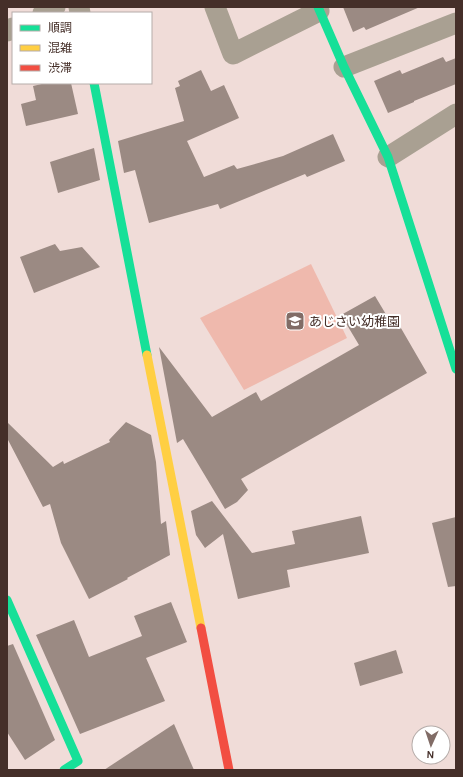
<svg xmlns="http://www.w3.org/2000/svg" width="463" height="777" viewBox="0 0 463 777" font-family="Karla,'Noto Sans JP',sans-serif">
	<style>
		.green { fill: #efb9ad }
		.building { fill: #9b8a83 }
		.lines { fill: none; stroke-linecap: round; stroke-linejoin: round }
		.street { stroke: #a9a092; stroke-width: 21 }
		.fast { stroke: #16e098; stroke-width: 9 }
		.slow { stroke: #ffcf43; stroke-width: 9 }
		.jam { stroke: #f24e42; stroke-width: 9 }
		.labels { text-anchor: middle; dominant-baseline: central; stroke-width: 4; stroke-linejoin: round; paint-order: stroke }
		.poi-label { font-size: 13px; fill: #452f29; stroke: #fff; text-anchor: start }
	</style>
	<rect width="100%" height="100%" fill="#f0dcd8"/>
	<path class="green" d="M311 264 347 338 244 390 200 318Z"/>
	<g class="building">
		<path d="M343 7H420L366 30 364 27 353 32Z"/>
		<path d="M443 57 446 62 456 58V84L414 101V102L388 113 374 81 400 70 402 74Z"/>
		<path d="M201 70 211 91 224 85 239 118 187 141 204 177 234 165 237 169 283 156 333 134 345 161 307 177 305 174 220 209 218 204 149 223 135 170 124 173 118 141 184 121 175 88 180 86 178 81Z"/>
		<path d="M46 83H71L78 114 26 126 21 104 36 100 33 86Z"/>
		<path d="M94 148 100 180 58 193 50 162Z"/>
		<path d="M55 244 60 251 82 247 100 267 34 293 20 257Z"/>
		<path d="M375 296 393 326 398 323 427 373 241 479 248 490 237 502 225 509 183 439 177 443 159 347 212 417 256 392 261 401 359 345 341 315Z"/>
		<path d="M7 422 53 467 63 461 64 464 110 442 109 440 126 422 151 435 156 462 161 524 166 521 170 555 127 578 128 579 89 599 61 543 50 504 43 507 7 438Z"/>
		<path d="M212 501 252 553 295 544 292 531 361 516 369 553 287 570 290 587 238 599 223 534 205 548 196 535 191 511Z"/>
		<path d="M456 517V586L448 587 432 523Z"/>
		<path d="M171 602 187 642 146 658 165 701 80 734 36 635 74 620 89 657 142 636 134 616Z"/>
		<path d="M13 644 55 740 25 760 7 732V646Z"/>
		<path d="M396 650 403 673 360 686 354 663Z"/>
		<path d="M174 724 194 770H104Z"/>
	</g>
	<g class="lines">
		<g class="street">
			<path d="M79 7 80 13"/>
			<path d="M215 7 233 54 319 11"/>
			<path d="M43 13 55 7"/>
			<path d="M7 31 13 28"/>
			<path d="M344 67 456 23"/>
			<path d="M388 157 456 114"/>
		</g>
		<g class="fast">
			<path d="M318 7 344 67 388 157 456 369"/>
			<path d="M94 83 147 355"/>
			<path d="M7 600 78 761 64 770"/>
		</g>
		<path class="slow" d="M147 355 201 628"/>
		<path class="jam" d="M201 628 229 770"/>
	</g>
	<defs>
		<g id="school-square" transform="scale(1)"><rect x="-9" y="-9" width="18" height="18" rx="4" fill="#816c66" stroke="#fff"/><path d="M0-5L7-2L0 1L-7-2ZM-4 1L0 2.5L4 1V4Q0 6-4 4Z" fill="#fff"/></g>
	</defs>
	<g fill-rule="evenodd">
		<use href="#school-square" x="295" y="321"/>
	</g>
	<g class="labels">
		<g class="poi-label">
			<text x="309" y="321">あじさい幼稚園</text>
		</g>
	</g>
	<rect width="463" height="777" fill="none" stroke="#452f29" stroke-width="16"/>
	<rect x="12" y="12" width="140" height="72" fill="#ffffff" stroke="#b5aca9"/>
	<rect x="20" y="25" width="20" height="6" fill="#16e098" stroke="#b5aca9"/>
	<text x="48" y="32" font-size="12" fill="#452f29">順調</text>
	<rect x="20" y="45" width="20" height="6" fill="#ffcf43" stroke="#b5aca9"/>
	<text x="48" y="52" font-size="12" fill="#452f29">混雑</text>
	<rect x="20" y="65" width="20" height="6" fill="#f24e42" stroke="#b5aca9"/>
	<text x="48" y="72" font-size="12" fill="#452f29">渋滞</text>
	<g transform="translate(431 745) rotate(183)"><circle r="19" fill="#ffffff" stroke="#b5aca9"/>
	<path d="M0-3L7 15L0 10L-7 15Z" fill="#816c66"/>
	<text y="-6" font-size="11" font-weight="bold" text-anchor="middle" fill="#452f29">N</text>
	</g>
</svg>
